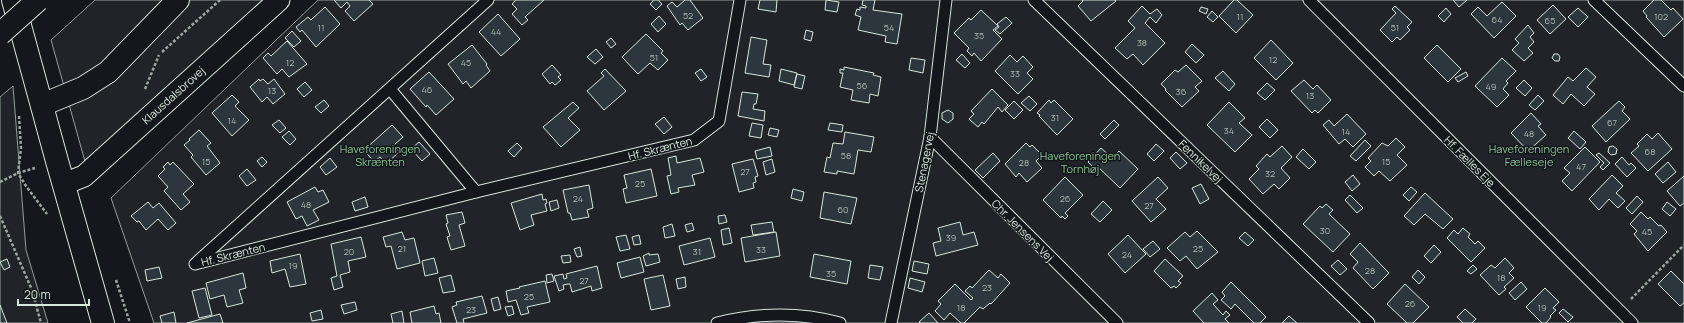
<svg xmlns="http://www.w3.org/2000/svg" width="1684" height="323" viewBox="0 0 1684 323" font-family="Manrope,sans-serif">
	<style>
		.green { fill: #202428; stroke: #939e99 }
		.building { fill: #2c363c; stroke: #d8e6dc }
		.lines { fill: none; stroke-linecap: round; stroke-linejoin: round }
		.lane-casing { stroke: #d8e6dc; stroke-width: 13 }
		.street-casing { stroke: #d8e6dc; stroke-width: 23 }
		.secondary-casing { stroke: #d8e6dc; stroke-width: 24 }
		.highway-casing { stroke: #d8e6dc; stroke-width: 24 }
		.path { stroke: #9da8a2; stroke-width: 2.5; stroke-dasharray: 3 2; stroke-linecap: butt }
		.lane { stroke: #14181c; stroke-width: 11 }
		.street { stroke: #14181c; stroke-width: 21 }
		.secondary { stroke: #14181c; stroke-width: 22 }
		.highway { stroke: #14181c; stroke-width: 22 }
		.highway-bridge-casing { stroke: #d8e6dc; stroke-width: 24; stroke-linecap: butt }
		.highway-bridge { stroke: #14181c; stroke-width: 22 }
		.labels { text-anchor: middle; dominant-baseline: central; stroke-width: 3; stroke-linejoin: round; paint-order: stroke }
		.number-label { font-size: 9px; fill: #adbab4 }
		.street-label { font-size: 11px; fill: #d8e6dc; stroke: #14181c }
		.park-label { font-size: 11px; fill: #8ac095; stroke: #14181c }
	</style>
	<rect width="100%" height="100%" fill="#14181c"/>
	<g class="green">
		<path d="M95 0H268L86 165 51 40Z"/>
		<path d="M318 0H1684V323H154L111 198Z"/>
		<path d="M13 86 26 250 48 323H0V97Z"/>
	</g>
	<g class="building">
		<path d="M334 0H369L373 4 354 21 345 11 350 6 347 2 341 8Z"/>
		<path d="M516 0H544L525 17 528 20 522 25 512 14 517 9 512 4Z"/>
		<path d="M654 0H658L662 4 656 10 650 4Z"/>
		<path d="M685 0H690L703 18 688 30 682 23 680 25 667 6 672 2 677 7Z"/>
		<path d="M760 0H777L776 12 758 9Z"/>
		<path d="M826 0 839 2 837 12 825 10Z"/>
		<path d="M863 0H875L873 10 902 14 897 44 885 42 886 36 858 30 861 17 855 15 857 9 860 10V7L866 8V6L862 5Z"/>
		<path d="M1082 0H1115L1116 1 1091 21 1078 6 1083 1Z"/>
		<path d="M1234 0H1237L1253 15 1236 33 1219 16Z"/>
		<path d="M1453 0H1467L1459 7Z"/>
		<path d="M1654 0H1661L1671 10 1673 8 1683 19 1664 37 1646 17 1647 16 1643 11Z"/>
		<path d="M1502 2 1516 16 1494 38 1471 14 1478 7 1487 16Z"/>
		<path d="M1553 5 1566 19 1550 34 1537 20Z"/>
		<path d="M1142 6 1150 14 1157 9 1162 15 1156 23 1150 17 1145 23 1165 43 1143 65 1133 54 1127 59 1115 48 1135 28 1128 21Z"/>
		<path d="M1395 6 1412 22 1407 27 1410 30 1400 40 1397 37 1392 42 1380 30 1396 13 1392 9Z"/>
		<path d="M325 7 340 24 316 47 302 30 300 32 296 27 308 17 311 20Z"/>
		<path d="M1201 7 1208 9 1206 14 1199 11Z"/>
		<path d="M1446 8 1451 14 1444 22 1438 16Z"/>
		<path d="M1578 8 1588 17 1578 27 1568 17Z"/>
		<path d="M981 10 998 26 993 30 1002 39 981 61 974 53 972 56 967 51 969 48 954 33 969 18 971 20Z"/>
		<path d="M1212 11 1218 17 1213 22 1207 17Z"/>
		<path d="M498 14 520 39 501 56 479 32Z"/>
		<path d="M659 16 666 24 658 32 651 24Z"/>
		<path d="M1006 17 1012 23 1000 34 995 30 999 27 997 24Z"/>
		<path d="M1528 25 1534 33 1530 37 1534 42 1528 48 1533 53 1524 61 1512 50 1519 43 1515 39Z"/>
		<path d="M806 30 813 32 811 41 804 39Z"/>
		<path d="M292 31 301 41 294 47 285 38Z"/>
		<path d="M646 34 663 51 661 53 668 60 658 70 650 63 638 74 622 57Z"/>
		<path d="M751 37 767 40 763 64 771 65 769 77 745 73Z"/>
		<path d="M611 38 616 44 611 48 606 42Z"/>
		<path d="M1271 40 1293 63 1276 80 1254 58Z"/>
		<path d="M287 41 307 64 289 77 282 69 277 74 263 58 268 53 271 56Z"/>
		<path d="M1192 44 1204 55 1196 63 1185 52Z"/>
		<path d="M472 45 487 64 486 65 490 71 471 88 466 81 463 84 448 64Z"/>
		<path d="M1437 45 1461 69 1448 82 1424 58Z"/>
		<path d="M596 49 603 57 595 64 587 57Z"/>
		<path d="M962 54 970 63 965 68 956 60Z"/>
		<path d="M1554 54H1558L1560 57 1559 61H1555L1552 58Z"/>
		<path d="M1010 55 1017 62 1023 56 1033 67 1027 73 1033 79 1018 94 995 71Z"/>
		<path d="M911 58 925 60 923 73 909 70Z"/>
		<path d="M1502 58 1516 71 1506 81 1508 83 1503 89 1509 95 1497 107 1475 86Z"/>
		<path d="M552 65 561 75 558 77 561 80 555 85 552 82 550 84 542 74Z"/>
		<path d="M1186 65 1202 81 1195 87 1199 91 1182 107 1165 90 1166 89 1161 84 1175 70 1178 72Z"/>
		<path d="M844 67 874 73 873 75 881 77 878 96 870 94 869 103 851 100 853 90 840 87 843 73H840V69L844 70Z"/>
		<path d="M1586 68 1596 77 1587 87 1595 94 1584 106 1571 94 1563 104 1553 95 1568 77 1573 81Z"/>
		<path d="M605 69 626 91 604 110 587 91 604 76 601 73Z"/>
		<path d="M701 69 707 77 701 81 695 73Z"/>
		<path d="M781 69 797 73 794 85 779 81Z"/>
		<path d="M1223 71 1235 84 1229 91 1215 78Z"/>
		<path d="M429 72 454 99 436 115 427 105 426 107 410 89Z"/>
		<path d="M1466 72 1468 76 1458 82 1455 78Z"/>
		<path d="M797 74 805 76 802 89 794 87Z"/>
		<path d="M259 79 260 81 263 79 268 84 274 79 285 94 273 104 267 97 262 102 250 87Z"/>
		<path d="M1304 80 1313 89 1317 85 1331 100 1318 113 1315 110 1312 113 1291 91Z"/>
		<path d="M1524 80 1532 88 1525 96 1516 88Z"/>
		<path d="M305 82 312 90 304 97 297 89Z"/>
		<path d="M1267 83 1275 90 1265 100 1257 93Z"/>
		<path d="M992 89 1008 105 1002 112 998 107 984 124 982 122 978 127 969 119 974 114 971 111Z"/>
		<path d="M742 92 758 94 756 104H754L753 109 765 111 764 121 738 116Z"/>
		<path d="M232 95 239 102 235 106 249 120 232 136 212 113Z"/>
		<path d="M1538 95 1544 101 1535 110 1529 105Z"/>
		<path d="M1029 96 1037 104 1030 111 1021 103Z"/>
		<path d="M324 100 329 106 321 113 315 107Z"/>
		<path d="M1049 100 1051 103 1054 100 1073 119 1057 135 1039 116 1040 115 1037 113Z"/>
		<path d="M1014 101 1023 110 1014 119 1005 110Z"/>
		<path d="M1619 101 1625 107 1622 111 1630 119 1606 142 1592 126Z"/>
		<path d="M573 102 579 108 568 118 580 130 561 147 543 127Z"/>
		<path d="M1229 102 1245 118 1239 123 1252 135 1235 152 1207 125Z"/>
		<path d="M948 110 953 113V119L948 123 942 119V113Z"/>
		<path d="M1531 113 1541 124 1538 126 1546 135 1528 151 1511 133Z"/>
		<path d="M1347 114 1366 134 1353 147 1345 139 1339 144 1323 125 1329 120 1334 126Z"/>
		<path d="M664 117 672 127 664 134 655 124Z"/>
		<path d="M1267 119 1278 130 1270 138 1259 127Z"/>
		<path d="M279 120 286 128 280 133 272 125Z"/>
		<path d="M1114 120 1119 125 1105 139 1100 134Z"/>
		<path d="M752 123 763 125 761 138 749 136Z"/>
		<path d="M830 123 843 125 842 132 828 130Z"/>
		<path d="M392 125 403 137 394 145 399 152 386 164 380 157 374 162 364 150Z"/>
		<path d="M770 128 779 130 777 137 768 135Z"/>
		<path d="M199 130 211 143 207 146 220 163 206 175 191 157 193 155 184 145 190 140 189 139Z"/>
		<path d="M289 131 296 139 290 145 282 137Z"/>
		<path d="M1574 131 1586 142 1580 149 1568 138Z"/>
		<path d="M845 132 874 137 871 152 858 150 854 174 837 171V174L824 172 827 157 830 158 833 143 843 144Z"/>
		<path d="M1658 133 1672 149 1648 171 1631 153 1639 146 1637 144 1647 134 1652 139Z"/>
		<path d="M1396 138 1405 147 1397 155 1407 165 1390 181 1379 171 1374 176 1365 167 1371 161 1368 158 1382 143 1388 146Z"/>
		<path d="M1365 140 1371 146 1356 161 1350 156Z"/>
		<path d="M419 142 430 154 422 161 411 149Z"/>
		<path d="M517 143 522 148 514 157 508 151Z"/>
		<path d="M1026 143 1030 147 1032 145 1042 155 1036 161 1042 168 1027 182 1019 173 1016 177 1005 164Z"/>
		<path d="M1156 144 1164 151 1154 161 1147 154Z"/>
		<path d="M1282 146 1292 157 1281 168 1290 178 1279 189 1274 184 1263 194 1249 179 1259 169 1256 166 1267 154 1270 157Z"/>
		<path d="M1613 146 1617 149 1616 154 1611 155 1608 152 1609 147Z"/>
		<path d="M770 147 772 156 757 159 755 151Z"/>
		<path d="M1585 147 1600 162 1572 191 1562 181 1570 173 1564 168Z"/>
		<path d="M1101 148 1112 158 1119 151 1138 169 1120 188 1098 167 1096 170 1088 162Z"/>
		<path d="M1303 149 1316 162 1309 169 1296 157Z"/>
		<path d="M1176 152 1187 163 1180 169 1170 158Z"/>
		<path d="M993 153 1000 161 983 178 975 170Z"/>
		<path d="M1599 153 1610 163 1603 170 1600 167 1604 163 1596 155Z"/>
		<path d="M676 156 677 163 700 158 704 172 692 175 695 185 678 188 679 192 671 194 667 176 671 175 668 158Z"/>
		<path d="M262 157 267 162 262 167 257 161Z"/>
		<path d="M1622 157 1629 165 1631 163 1636 168 1627 177 1615 164Z"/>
		<path d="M330 158 337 167 326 175 320 167Z"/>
		<path d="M753 159 758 176 755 177 756 182 753 183 754 188 739 192 732 164Z"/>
		<path d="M772 159 775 172 766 175 763 162Z"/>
		<path d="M168 162 170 165 173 162 194 184 183 194 190 202 181 210 164 191 168 187 158 176 165 169 163 167Z"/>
		<path d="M1668 162 1676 172 1663 183 1655 174Z"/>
		<path d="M247 169 256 180 247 186 239 176Z"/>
		<path d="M651 169 657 196 626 203 623 189 627 188 624 175Z"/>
		<path d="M1353 175 1360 184 1352 191 1345 182Z"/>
		<path d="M1612 175 1623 186 1616 193 1625 201 1618 208 1609 199 1599 210 1589 199Z"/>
		<path d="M1684 176V203L1680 206 1667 191Z"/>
		<path d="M1065 177 1083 195 1065 213 1068 216 1065 219 1062 216 1061 218 1043 200Z"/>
		<path d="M1158 177 1168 188 1156 199 1166 209 1151 222 1132 201Z"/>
		<path d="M1201 184 1209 199 1200 204 1192 188Z"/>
		<path d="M589 185 593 208 587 210 589 217 572 220 570 213H568L563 190Z"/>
		<path d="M315 187 318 192 323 190 329 202 313 210 319 220 307 226 302 216 296 219 287 202Z"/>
		<path d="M1411 187 1417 192 1409 201 1403 195Z"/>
		<path d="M793 189 804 192 802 201 791 198Z"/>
		<path d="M824 192 857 198 851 224 820 218Z"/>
		<path d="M1425 193 1453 219 1443 229 1425 214 1414 225 1404 216Z"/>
		<path d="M542 194 543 200 546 199 547 203 545 204 547 211 531 215 534 225 520 230 511 203Z"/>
		<path d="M1350 195 1363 208 1357 213 1345 200Z"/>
		<path d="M1637 196 1643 202 1632 214 1626 208Z"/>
		<path d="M365 197 368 207 355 211 352 202Z"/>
		<path d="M557 200 559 208 551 211 549 202Z"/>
		<path d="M1103 201 1112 210 1100 222 1091 214Z"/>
		<path d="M148 202 153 208 159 203 176 223 168 230 158 219 146 230 139 221 137 222 131 216Z"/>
		<path d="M1667 202 1676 209 1670 216 1662 209Z"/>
		<path d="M1326 204 1333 210 1329 214 1350 234 1333 252 1303 224 1320 206 1322 208Z"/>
		<path d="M462 212 465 223 459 225 465 246 451 250 447 237 450 236 446 224 448 223 446 215Z"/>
		<path d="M1641 212 1648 219 1650 217 1659 226 1661 225 1667 232 1648 251 1634 234 1637 231 1630 224Z"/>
		<path d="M725 215 727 222 719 224 718 216Z"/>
		<path d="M772 222 774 232 753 235 751 225Z"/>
		<path d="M960 222 963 235 974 232 978 245 936 256 933 243 941 241 938 228Z"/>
		<path d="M692 223 694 230 687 232 685 225Z"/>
		<path d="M672 224 675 236 665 238 663 227Z"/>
		<path d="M729 228 732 243 723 245 721 230Z"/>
		<path d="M1463 228 1470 234 1468 237 1475 244 1478 241 1485 248 1471 262 1447 238 1454 230 1458 234Z"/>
		<path d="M1197 231 1218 252 1197 269 1186 256 1180 261 1167 248 1185 232 1190 237Z"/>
		<path d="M402 232 405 240 414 238 420 263 397 269 391 246 386 247 383 237Z"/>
		<path d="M776 232 780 256 745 262 741 238Z"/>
		<path d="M1245 232 1254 240 1248 246 1239 238Z"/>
		<path d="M626 235 630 249 620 251 616 237Z"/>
		<path d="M639 235 641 244 634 245 632 237Z"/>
		<path d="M1128 235 1146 254 1125 273 1108 254Z"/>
		<path d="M361 237 366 257 348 261 350 272 340 275 343 287 334 290 331 278 337 276 331 244Z"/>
		<path d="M710 238 715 257 684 265 679 246Z"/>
		<path d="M1153 241 1160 249 1150 257 1143 249Z"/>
		<path d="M1360 243 1389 273 1373 289 1353 268 1358 262 1350 254Z"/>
		<path d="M1434 245 1441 252 1431 263 1424 256Z"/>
		<path d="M580 247 582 256 577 257 574 249Z"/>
		<path d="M649 253V255L658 254 660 262 646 266 643 256Z"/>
		<path d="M300 254 306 284 290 287 285 269 272 273 270 261Z"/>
		<path d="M814 254 851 261 847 284 810 277Z"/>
		<path d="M570 255 571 262 563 263 561 256Z"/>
		<path d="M640 257 644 272 621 278 617 263Z"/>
		<path d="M434 258 438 273 425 276 422 261Z"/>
		<path d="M1505 258 1514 268 1509 273 1514 278 1504 287 1506 289 1499 295 1480 275 1491 265 1495 268Z"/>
		<path d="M7 259 10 267 4 270 0 262Z"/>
		<path d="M1165 259 1183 276 1178 281 1181 283 1176 288 1174 286 1171 288 1154 271Z"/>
		<path d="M1338 260 1347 269 1340 275 1331 266Z"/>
		<path d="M914 261 929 264 927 274 912 271Z"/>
		<path d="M870 265 883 267 880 280 868 278Z"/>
		<path d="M1473 265 1477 269 1471 274 1467 271Z"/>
		<path d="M597 266 602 288 592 291 591 286 572 292 570 284H568L563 285 564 289 559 291 554 276 563 274 564 279 567 278 566 274Z"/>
		<path d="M159 267 162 278 147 281 145 270Z"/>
		<path d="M989 270 998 278 1001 274 1010 283 991 304 990 303 983 309 980 307 964 323H961L950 313 944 320 935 311 941 304 938 301 955 284 971 300 973 298 965 291 970 286 972 288Z"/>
		<path d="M1418 270 1425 277 1419 284 1412 277Z"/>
		<path d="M1671 271 1684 284V303L1680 306 1658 284Z"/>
		<path d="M243 273 246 288 239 290 243 303 227 307 224 295 210 299 206 283Z"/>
		<path d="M552 274 554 281 547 283 546 275Z"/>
		<path d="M451 275 455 291 443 293 439 278Z"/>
		<path d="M663 275 670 306 651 310 644 279Z"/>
		<path d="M685 277 686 287 678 289 676 279Z"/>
		<path d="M910 278 925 282 922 292 908 288Z"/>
		<path d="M545 281 550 302 527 307 529 313 521 315 516 300 508 302 506 291 520 288 519 287Z"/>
		<path d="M1231 282 1266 317 1260 323H1254L1235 304 1231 309 1221 300 1225 296 1222 292Z"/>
		<path d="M1521 282 1527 289 1515 300 1509 293Z"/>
		<path d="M1405 284 1429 307 1413 323H1407L1387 304Z"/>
		<path d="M205 288 212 315 199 318 192 291Z"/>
		<path d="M1545 288 1559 302 1553 308 1556 310 1550 316 1551 317 1546 323H1542L1526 307Z"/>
		<path d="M1212 293 1218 300 1213 304 1223 315 1226 311 1230 315 1225 319 1229 323H1204L1193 311Z"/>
		<path d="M482 296 487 313 463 319 464 323H457L452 307 457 305 456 302Z"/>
		<path d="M498 297 501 309 494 311 491 299Z"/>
		<path d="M355 302 357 310 344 314 341 305Z"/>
		<path d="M0 305 7 323H0Z"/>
		<path d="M434 306 436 314 439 313 441 323H412L410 312Z"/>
		<path d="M512 306 514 314 508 316 505 307Z"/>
		<path d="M1465 309 1476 319 1472 323H1463L1457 317Z"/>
		<path d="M1563 309 1573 317 1568 322 1559 313Z"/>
		<path d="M321 310 323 319 312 321 310 313Z"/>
		<path d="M402 311 404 323H393L391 314Z"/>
		<path d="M174 312 176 323H162L160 316Z"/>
		<path d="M929 313 938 323H921L919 322Z"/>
		<path d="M220 314 223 323H187Z"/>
		<path d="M1289 316 1297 323H1282Z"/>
	</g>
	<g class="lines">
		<g class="lane-casing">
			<g id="lane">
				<path d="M1034 0 1369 323"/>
				<path d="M1309 0 1632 323"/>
				<path d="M1594 0 1684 86"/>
				<path d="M390 89 476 192"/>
				<path d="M930 137 1117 323"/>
				<path d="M197 262 488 0"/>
				<path d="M195 264 476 192 694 140 719 121 740 0"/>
				<path d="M717 323C757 313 800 312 840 323"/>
				<path d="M891 323 930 137 946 0"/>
			</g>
		</g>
		<g class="street-casing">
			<path id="street" d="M64 184 84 176 279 0"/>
		</g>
		<g class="secondary-casing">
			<path id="secondary" d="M13 0 57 161 103 323"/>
		</g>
		<g class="highway-casing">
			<path id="highway" d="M42 105 83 88 108 72 178 0"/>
		</g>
		<g class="path">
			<path d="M162 52 220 0"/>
			<path d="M145 89 159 55"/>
			<path d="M19 116 21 148 18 173 26 186 47 214"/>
			<path d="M0 182 18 173 35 168"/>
			<path d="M0 216 32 290 41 323"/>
			<path d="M116 280 130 323"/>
			<path d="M1631 299 1684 245"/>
		</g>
		<use href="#lane" class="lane"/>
		<use href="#street" class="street"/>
		<use href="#secondary" class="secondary"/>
		<use href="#highway" class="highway"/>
		<g class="highway-bridge-casing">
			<path id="highway-bridge" d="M0 34 38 0"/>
		</g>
		<use href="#highway-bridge" class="highway-bridge"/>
	</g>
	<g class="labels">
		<g class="number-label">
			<text x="688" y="15">52</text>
			<text x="1240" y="16">11</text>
			<text x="1661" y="16">102</text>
			<text x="1497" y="19">64</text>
			<text x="1550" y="20">65</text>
			<text x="321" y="27">11</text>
			<text x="889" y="27">54</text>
			<text x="1395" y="27">51</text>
			<text x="496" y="31">44</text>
			<text x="979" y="35">35</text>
			<text x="1142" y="42">38</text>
			<text x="654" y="57">51</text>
			<text x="1273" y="59">12</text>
			<text x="290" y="62">12</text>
			<text x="466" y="62">45</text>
			<text x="1015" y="73">33</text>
			<text x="862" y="85">56</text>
			<text x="1491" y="86">49</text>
			<text x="427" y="89">46</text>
			<text x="272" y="90">13</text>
			<text x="1181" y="91">36</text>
			<text x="1310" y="95">13</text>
			<text x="1055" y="117">31</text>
			<text x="232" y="120">14</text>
			<text x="1612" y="122">67</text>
			<text x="1229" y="130">34</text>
			<text x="1346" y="131">14</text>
			<text x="1529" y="133">48</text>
			<text x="1650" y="151">68</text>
			<text x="846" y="155">58</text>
			<text x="206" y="161">15</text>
			<text x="1386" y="161">15</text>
			<text x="1024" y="162">28</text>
			<text x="1581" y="166">47</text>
			<text x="745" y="171">27</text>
			<text x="1270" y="173">32</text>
			<text x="640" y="183">25</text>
			<text x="578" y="198">24</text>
			<text x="1065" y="198">26</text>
			<text x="306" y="204">48</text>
			<text x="1149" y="205">27</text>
			<text x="843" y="209">60</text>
			<text x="1325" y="230">30</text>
			<text x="1647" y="231">45</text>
			<text x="951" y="237">39</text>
			<text x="402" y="248">21</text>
			<text x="1198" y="248">25</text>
			<text x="761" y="249">33</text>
			<text x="349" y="251">20</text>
			<text x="697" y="251">31</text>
			<text x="1127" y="254">24</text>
			<text x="293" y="265">19</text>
			<text x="1370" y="270">28</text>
			<text x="831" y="273">35</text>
			<text x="1501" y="277">18</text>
			<text x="584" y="280">27</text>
			<text x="987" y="287">23</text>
			<text x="529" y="296">25</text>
			<text x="1410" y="303">26</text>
			<text x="961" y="307">18</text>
			<text x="1542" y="307">19</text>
			<text x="471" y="309">23</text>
		</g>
		<g class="street-label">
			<text transform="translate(173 95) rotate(-42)">Klausdalsbrovej</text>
			<text transform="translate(660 148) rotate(-14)">Hf. Skrænten</text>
			<text transform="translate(1201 161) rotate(44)">Fennikelvej</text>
			<text transform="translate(1470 161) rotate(45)">Hf. Fælles Eje</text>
			<text transform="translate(924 162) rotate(-79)">Stenagervej</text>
			<text transform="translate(1023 230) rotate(45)">Chr. Jensens Vej</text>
			<text transform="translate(233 254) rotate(-14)">Hf. Skrænten</text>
		</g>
		<g class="park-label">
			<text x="380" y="148">Haveforeningen<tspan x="380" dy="13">Skrænten</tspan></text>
			<text x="1529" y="148">Haveforeningen<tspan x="1529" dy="13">Fælleseje</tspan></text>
			<text x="1080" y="155">Haveforeningen<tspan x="1080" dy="13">Tornhøj</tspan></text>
		</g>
	</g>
	<path d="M18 299v6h71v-6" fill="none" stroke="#d8e6dc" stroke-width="2"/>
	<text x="24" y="299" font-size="12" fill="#d8e6dc" stroke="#14181c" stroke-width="3" paint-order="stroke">20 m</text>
</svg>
